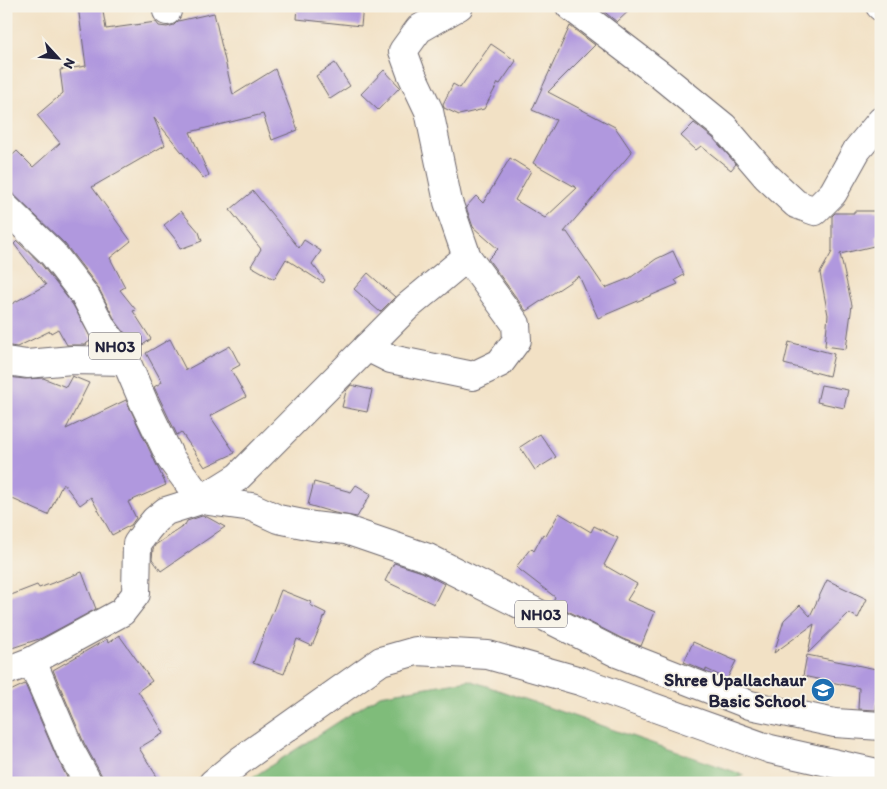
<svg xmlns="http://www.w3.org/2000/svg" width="887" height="789" viewBox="0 0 887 789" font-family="Itim,sans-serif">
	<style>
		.forest { fill: #7fbc7a; stroke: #506f5a }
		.building { fill: #b098de }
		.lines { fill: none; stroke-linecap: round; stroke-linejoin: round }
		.street-casing { stroke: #6b656b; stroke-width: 30 }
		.secondary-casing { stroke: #6b656b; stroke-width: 30 }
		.primary-casing { stroke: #6b656b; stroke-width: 30 }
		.street { stroke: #fff; stroke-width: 28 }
		.secondary { stroke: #fff; stroke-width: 28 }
		.primary { stroke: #fff; stroke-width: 28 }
		.labels { text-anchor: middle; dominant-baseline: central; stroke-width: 4; stroke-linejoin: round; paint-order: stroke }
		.shield { fill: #f7f3e8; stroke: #62616f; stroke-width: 1 }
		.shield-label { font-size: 16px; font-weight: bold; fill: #22223b }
		.poi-label { font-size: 18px; font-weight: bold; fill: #22223b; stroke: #f7f3e8; text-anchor: end }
	</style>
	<rect width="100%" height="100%" fill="#f7f3e8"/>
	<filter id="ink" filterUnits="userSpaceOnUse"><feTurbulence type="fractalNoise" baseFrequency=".02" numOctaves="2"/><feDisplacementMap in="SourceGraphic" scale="10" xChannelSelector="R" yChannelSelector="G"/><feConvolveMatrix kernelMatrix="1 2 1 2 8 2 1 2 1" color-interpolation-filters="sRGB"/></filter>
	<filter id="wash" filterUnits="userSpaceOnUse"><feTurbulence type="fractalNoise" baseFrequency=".0096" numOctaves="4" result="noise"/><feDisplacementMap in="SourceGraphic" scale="20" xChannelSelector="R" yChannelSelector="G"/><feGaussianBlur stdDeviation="1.12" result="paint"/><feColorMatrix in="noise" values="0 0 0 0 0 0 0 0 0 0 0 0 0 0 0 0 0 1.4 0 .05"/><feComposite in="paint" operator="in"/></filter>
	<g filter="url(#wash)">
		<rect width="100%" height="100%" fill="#f2e1c5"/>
		<path class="forest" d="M469 680 744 775 728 783H244L380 695Z"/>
		<g id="blocks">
			<g class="building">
				<path d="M78 6H102L106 29 156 22 159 26 167 27 174 25 178 21 214 13 233 95 275 69 298 130 272 140 263 114 190 132 209 175 204 179 154 118 165 145 92 187 131 241 110 258 125 287 120 290 136 310 133 311 151 339 137 349 115 320 98 287 65 244 6 187V161L17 151 33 167 60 143 37 115 63 93 60 70 86 66Z"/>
				<path d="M298 6H363L361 26 297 19Z"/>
				<path d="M597 6H634L617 22Z"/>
				<path d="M570 26 595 45 548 92 615 127 632 152 564 232H567L605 288 630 278 656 259 673 251 684 275 675 280 678 284 598 318 579 276 526 311 488 259 498 249 473 227 466 207 476 196 483 203 510 158 531 171 515 200 545 218 577 188 533 163 556 120 532 110Z"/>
				<path d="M491 44 516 61 500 84 498 83 484 109 459 115 444 108 443 104 453 84 460 88Z"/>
				<path d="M335 63 350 86 330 99 316 76Z"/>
				<path d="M384 70 400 87 378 110 361 94Z"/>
				<path d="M694 123 713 138 736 164 731 170 701 146 696 150 681 136Z"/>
				<path d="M253 191 299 248 304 240 321 251 312 264 325 280 323 283 286 259 274 279 251 266 261 249 230 210Z"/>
				<path d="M181 211 199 232 202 241 180 249 176 240 164 225Z"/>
				<path d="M854 211H881V235H876L878 245 840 254 852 305 846 349 825 346 828 315 820 273 832 252V216L835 213H854Z"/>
				<path d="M17 241 41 264 73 305 92 340 84 345H67L58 329 51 333 50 331 17 347 10 346 6 338V307L46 285 14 244Z"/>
				<path d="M368 273 395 297 380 312 354 289Z"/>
				<path d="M170 339 186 370 230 346 240 365 231 370 246 397 210 416 235 453 205 467 181 432 177 435 154 387 162 382 146 353Z"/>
				<path d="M789 342 834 354 829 376 784 364Z"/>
				<path d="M72 376 89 383 66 429 126 400 166 485 128 502 136 518 131 525 112 535 91 497 80 505 63 483 48 515 6 496V380L8 377 25 379 43 378 66 387Z"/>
				<path d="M351 385 372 390 367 412 342 407 346 391Z"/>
				<path d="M821 385 848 390 844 408 817 402Z"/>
				<path d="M540 434 556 457 535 470 520 447Z"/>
				<path d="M314 482 351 492 356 485 371 494 357 517 335 513 308 505Z"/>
				<path d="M559 513 591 532 594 526 618 538 604 565 637 584 627 600 655 612 641 646 623 639 552 603 555 597 516 567 531 548 534 551 543 534 546 536Z"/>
				<path d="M202 516 207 517 225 527 161 571 152 559 153 549 155 545 185 525 187 521Z"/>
				<path d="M394 563 422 572 444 584 434 604 385 581Z"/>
				<path d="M82 572 96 609 42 638 6 650V597L37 585 39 588Z"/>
				<path d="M827 580 867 599 858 618 849 613 808 653 814 624 774 653 784 620 800 605 810 616Z"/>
				<path d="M281 590 311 602 310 605 326 613 312 646 297 639 284 674 253 663Z"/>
				<path d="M119 635 152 681 138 691 164 733 139 748 161 783H104L102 776 84 743 53 670 107 639 108 643Z"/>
				<path d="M693 642 736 661 727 679 706 669V671L684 662Z"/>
				<path d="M807 655 881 670V693H878L876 710 858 709 859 688 803 676Z"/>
				<path d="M25 684 56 756 70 783H6V693Z"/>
			</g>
		</g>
	</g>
	<g filter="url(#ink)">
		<use href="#blocks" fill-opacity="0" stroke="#6b656b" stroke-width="1"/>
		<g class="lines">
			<g class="street-casing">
				<g id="street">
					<path d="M167 6V11"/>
					<path d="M570 6 659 74 724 127 766 176 796 204 815 211 833 193 857 150 881 121"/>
					<path d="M367 347 391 359 473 376 500 363 517 340 516 324 467 257 448 202 429 111 411 73 403 51 419 29 459 6"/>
					<path d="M6 361 27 364 72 360 126 361"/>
					<path d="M201 500 238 477 407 307 467 257"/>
					<path d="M6 671 32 661"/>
					<path d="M213 783 241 760 381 661 416 651 488 655 580 681 770 749 881 774"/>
				</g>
			</g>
			<g class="secondary-casing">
				<path id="secondary" d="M88 783 70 750 32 661 122 612 136 594 137 544 146 531 155 520 166 511 201 500"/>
			</g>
			<g class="primary-casing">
				<g id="primary">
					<path d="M880 6 881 7"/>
					<path d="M6 208 53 254 86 297 102 328 126 361 144 403 171 459 201 500 252 507 278 519 313 526 346 530 428 558 617 653 750 705 835 723 881 726"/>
				</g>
			</g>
			<use href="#street" class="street"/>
			<use href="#secondary" class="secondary"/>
			<use href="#primary" class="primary"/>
		</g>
	</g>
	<defs>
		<g id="school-disc" transform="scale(1.25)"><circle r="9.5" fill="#1f6fb2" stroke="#f7f3e8"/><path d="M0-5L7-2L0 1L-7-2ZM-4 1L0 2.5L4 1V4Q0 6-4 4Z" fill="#fff"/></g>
	</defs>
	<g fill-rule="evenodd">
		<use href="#school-disc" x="823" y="690"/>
	</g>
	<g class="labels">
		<g class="shield">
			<rect x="89" y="332.5" width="52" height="27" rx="4"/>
			<rect x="515" y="600.5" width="52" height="27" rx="4"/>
		</g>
		<g class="shield-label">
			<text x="115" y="346">NH03</text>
			<text x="541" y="614">NH03</text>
		</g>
		<g class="poi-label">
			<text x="806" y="680">Shree Upallachaur<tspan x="806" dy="21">Basic School</tspan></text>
		</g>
	</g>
	<rect width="887" height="789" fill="none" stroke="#f7f3e8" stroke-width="25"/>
	<g transform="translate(58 58) rotate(116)" stroke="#f7f3e8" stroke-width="4" paint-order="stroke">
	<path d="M0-4L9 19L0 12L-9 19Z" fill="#22223b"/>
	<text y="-8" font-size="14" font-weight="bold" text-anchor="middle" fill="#22223b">N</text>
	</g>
</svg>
